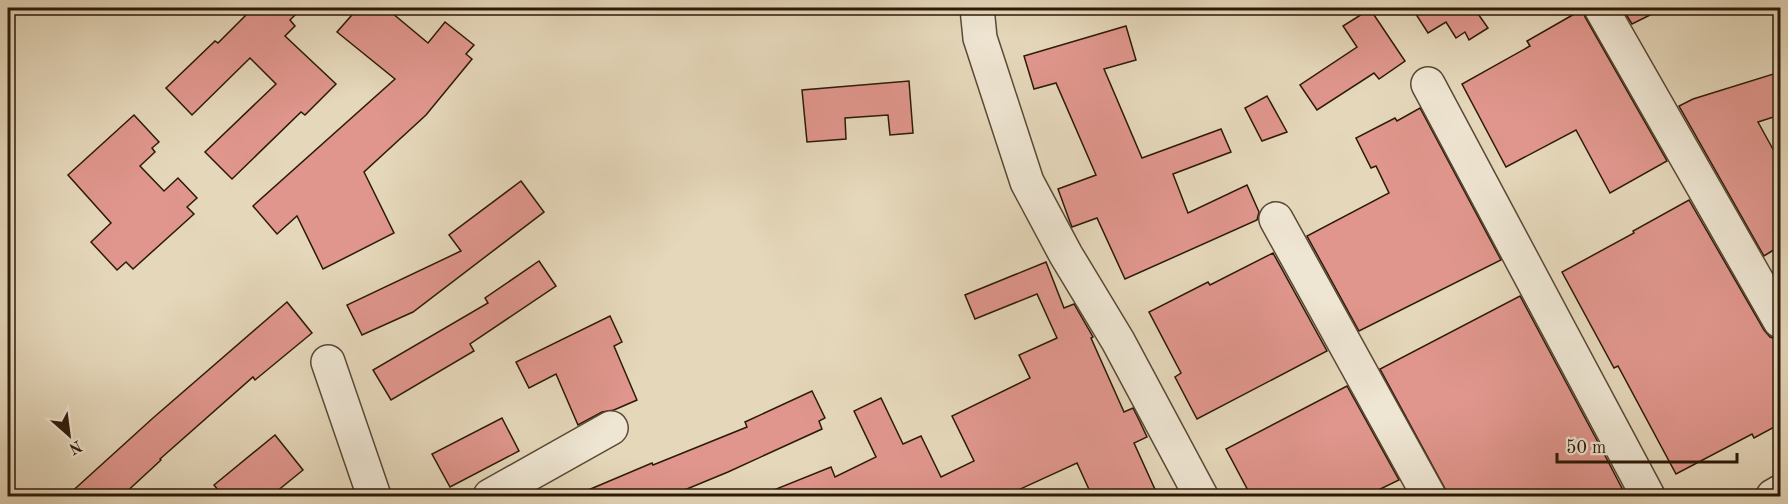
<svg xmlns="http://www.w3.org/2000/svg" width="1788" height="504" viewBox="0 0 1788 504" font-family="'Old Standard TT',serif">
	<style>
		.building { fill: #e0968d; stroke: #2c1a09; stroke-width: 1.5 }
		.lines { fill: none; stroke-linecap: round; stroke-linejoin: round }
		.minor-casing { stroke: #5a4935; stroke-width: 36 }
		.minor { stroke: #eee5d2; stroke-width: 33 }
	</style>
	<rect width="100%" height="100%" fill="#e5d7ba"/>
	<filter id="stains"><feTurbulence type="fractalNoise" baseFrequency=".00333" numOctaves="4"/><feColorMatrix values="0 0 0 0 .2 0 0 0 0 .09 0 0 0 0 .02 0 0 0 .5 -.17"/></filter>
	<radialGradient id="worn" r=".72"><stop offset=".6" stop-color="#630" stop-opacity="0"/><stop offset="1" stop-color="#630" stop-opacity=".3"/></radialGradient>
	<g class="building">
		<path d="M253 8H302L290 20 295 26 285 36 336 84 305 115 301 112 232 179 205 152 276 84 250 58 192 115 166 88 215 41 218 43Z"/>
		<path d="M358 8H386L428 43 445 22 474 45 466 54 472 59 426 115 364 172 394 233 323 269 297 216 277 234 253 206 395 79 337 32Z"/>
		<path d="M1412 8H1474L1488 28 1469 40 1465 32 1456 38 1446 22 1428 33Z"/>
		<path d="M1622 8H1664L1632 24Z"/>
		<path d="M1370 9 1405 61 1379 79 1374 73 1317 110 1300 85 1357 47 1343 26Z"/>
		<path d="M1583 9 1585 17 1667 161 1610 193 1576 130 1506 167 1462 84 1530 46 1527 41Z"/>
		<path d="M1126 26 1136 60 1104 69 1142 158 1221 129 1231 152 1173 174 1188 213 1247 185 1259 212 1257 220 1125 279 1097 218 1072 227 1070 222 1058 189 1096 175 1056 83 1034 89 1024 56Z"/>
		<path d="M1780 72V115L1758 122 1780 162V246L1764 256 1679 106 1693 99Z"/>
		<path d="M909 81 913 133 890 135 888 115 845 118 846 139 807 142 802 90Z"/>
		<path d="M1267 96 1287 132 1262 141 1245 108Z"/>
		<path d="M1420 108 1501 260 1359 331 1307 236 1389 193 1376 166 1371 168 1356 138 1395 118 1397 121Z"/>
		<path d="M134 115 159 142 152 148 155 152 140 166 164 191 178 178 197 198 187 207 194 214 133 269 126 262 117 270 91 242 111 223 68 175Z"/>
		<path d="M521 181 544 212 413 312 362 335 347 305 461 251 449 235Z"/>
		<path d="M1689 200 1764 330 1770 337 1777 339 1780 345V424L1754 438 1752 434 1676 474 1618 366 1614 368 1562 272 1634 233 1633 231Z"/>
		<path d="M1273 253 1327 351 1197 419 1175 377 1181 373 1149 312 1208 282 1210 285Z"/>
		<path d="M539 261 556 286 470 344 474 351 391 400 373 370 488 303 485 298Z"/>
		<path d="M1046 262 1064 308 1074 304 1093 337 1091 338 1124 412 1133 408 1139 420 1147 437 1134 443 1158 496H1092L1077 463 1005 496H759L831 467 835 477 876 457 854 411 881 398 903 444 921 436 941 477 974 461 952 416 1030 378 1019 355 1057 338 1037 294 975 319 965 295Z"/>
		<path d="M1520 296 1600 446 1626 496H1449L1380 369Z"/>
		<path d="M287 302 312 333 255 380 253 377 160 459 161 460 122 496H67L153 418Z"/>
		<path d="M610 316 622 342 614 346 637 400 614 410 602 412 578 425 556 374 529 388 516 362Z"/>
		<path d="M1347 386 1399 480 1366 496H1251L1226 449Z"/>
		<path d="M812 391 825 418 819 421 822 429 728 472 670 496H574L652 463 653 465 747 427 745 422Z"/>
		<path d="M502 418 519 451 450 487 432 454Z"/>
		<path d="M275 435 303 470 271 496H223L214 485Z"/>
	</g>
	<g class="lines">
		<g class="minor-casing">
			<g id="minor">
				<path d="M977 8 980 38 1027 182 1066 255 1118 341 1201 496"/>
				<path d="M1601 8 1780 321"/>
				<path d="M1428 84 1648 496"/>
				<path d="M1276 219 1429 496"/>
				<path d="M328 362 374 496"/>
				<path d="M490 496 611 428"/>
				<path d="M1773 496 1780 492"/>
			</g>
		</g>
		<use href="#minor" class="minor"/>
	</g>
	<rect width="1788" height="504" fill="none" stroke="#e5d7ba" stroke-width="30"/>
	<rect x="9" y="9" width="1770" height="486" fill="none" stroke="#2c1a09" stroke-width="3"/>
	<rect x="15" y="15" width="1758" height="474" fill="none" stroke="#2c1a09" stroke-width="1.5"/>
	<g transform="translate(69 435) rotate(152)" stroke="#eee5d2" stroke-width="4.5" paint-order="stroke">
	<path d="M0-4.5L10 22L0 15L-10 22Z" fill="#2c1a09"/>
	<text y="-9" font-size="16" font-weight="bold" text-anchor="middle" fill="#2c1a09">N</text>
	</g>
	<path d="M1557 453v9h180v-9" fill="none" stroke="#2c1a09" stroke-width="3"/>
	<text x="1566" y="453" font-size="18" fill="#2c1a09" stroke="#eee5d2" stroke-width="4.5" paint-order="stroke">50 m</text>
	<rect width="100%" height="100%" filter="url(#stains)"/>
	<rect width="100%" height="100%" fill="url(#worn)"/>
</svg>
